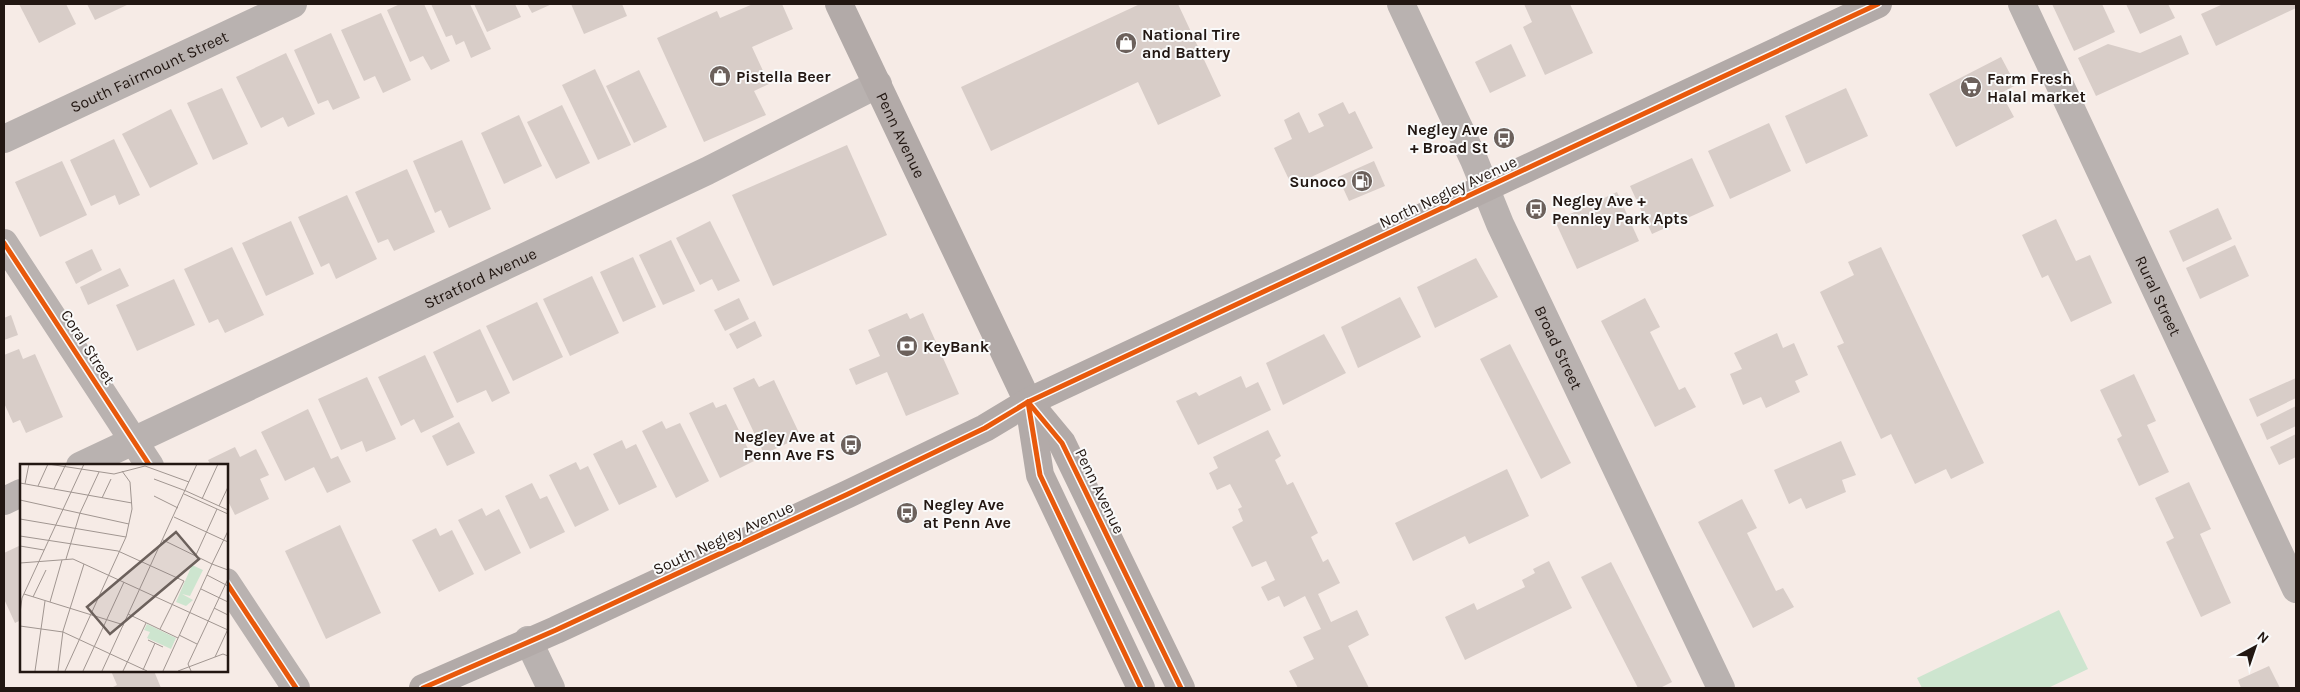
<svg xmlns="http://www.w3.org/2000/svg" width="2300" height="692" viewBox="0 0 2300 692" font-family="Karla,sans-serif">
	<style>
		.green { fill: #cde5cf }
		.building { fill: #d8cdc8 }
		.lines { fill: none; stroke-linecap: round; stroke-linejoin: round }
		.minor { stroke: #b9b2b0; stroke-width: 28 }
		.major { stroke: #b2aaa8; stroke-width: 28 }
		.cycleway-casing { stroke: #fafafa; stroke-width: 8 }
		.cycleway { stroke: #e8590c; stroke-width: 5 }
		.labels { text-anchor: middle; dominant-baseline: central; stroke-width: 4; stroke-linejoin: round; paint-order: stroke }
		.poi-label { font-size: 16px; font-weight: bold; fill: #221712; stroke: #fafafa; text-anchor: start }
		.street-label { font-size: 16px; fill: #221712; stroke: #fafafa }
		.inset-road { fill: none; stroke: #a19691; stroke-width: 1 }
		.view { fill: #6c615c; fill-opacity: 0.15; stroke: #6c615c; stroke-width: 2.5 }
		.inset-edge { fill: none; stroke: #221712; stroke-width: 2.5 }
	</style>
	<rect width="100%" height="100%" fill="#f6ebe6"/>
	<path class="green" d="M2059 610 2088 669 2048 688H1922L1917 678Z"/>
	<g class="building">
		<path d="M19 4H66L76 24 39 43Z"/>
		<path d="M87 4H129L95 20Z"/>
		<path d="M400 4H424L450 61 431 70 423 56 410 62 387 10Z"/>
		<path d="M431 4H470L491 49 471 58 464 41 456 45 452 35 446 37Z"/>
		<path d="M474 4H515L521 17 487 32Z"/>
		<path d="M527 4H552L532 13Z"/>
		<path d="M571 4H622L627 16 584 34Z"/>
		<path d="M753 4H782L793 29 752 47 769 84 754 91 766 115 704 142 657 38 717 11 720 18Z"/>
		<path d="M1140 4H1178L1221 96 1158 125 1138 82 991 151 961 87Z"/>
		<path d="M1524 4H1570L1593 53 1545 75 1523 27 1532 22Z"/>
		<path d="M2052 4H2102L2115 32 2074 51Z"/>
		<path d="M2126 4H2168L2175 18 2140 34Z"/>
		<path d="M2223 4H2296V8L2216 46 2201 14Z"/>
		<path d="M381 13 411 80 383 93 375 76 364 81 341 30Z"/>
		<path d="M331 33 360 98 333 110 328 100 318 104 294 50Z"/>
		<path d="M2181 35 2189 54 2096 96 2078 58 2108 44 2140 53Z"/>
		<path d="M1511 44 1526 76 1490 93 1475 62Z"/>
		<path d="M286 53 315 114 288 127 283 117 261 128 236 77Z"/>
		<path d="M2001 57 2016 85 2001 93 2014 117 1956 147 1929 94Z"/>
		<path d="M595 69 631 145 598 160 562 85Z"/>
		<path d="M639 70 667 127 634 143 606 86Z"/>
		<path d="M222 88 248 144 213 160 187 103Z"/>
		<path d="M1846 88 1868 136 1806 164 1785 116Z"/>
		<path d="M1343 102 1349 114 1355 111 1373 148 1292 186 1274 148 1292 139 1284 120 1299 112 1309 133 1324 126 1318 114Z"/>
		<path d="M562 105 590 163 556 179 527 122Z"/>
		<path d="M171 109 198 164 150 188 122 134Z"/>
		<path d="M519 115 542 166 504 184 481 133Z"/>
		<path d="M1769 123 1791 171 1730 199 1708 151Z"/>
		<path d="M114 139 140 195 119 205 115 195 91 206 70 160Z"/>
		<path d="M462 140 491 209 449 228 441 210 435 213 413 161Z"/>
		<path d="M847 145 887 235 773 286 732 195Z"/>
		<path d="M1692 158 1714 206 1652 234 1630 186Z"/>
		<path d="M62 161 87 215 40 237 15 182Z"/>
		<path d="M1374 161 1385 186 1349 201 1338 177Z"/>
		<path d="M407 169 435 232 394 251 388 239 378 243 355 192Z"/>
		<path d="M1617 192 1639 241 1577 269 1555 221Z"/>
		<path d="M347 195 377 259 336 279 329 263 321 267 298 217Z"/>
		<path d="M2218 208 2232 239 2183 262 2169 231Z"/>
		<path d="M2056 219 2076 261 2090 255 2112 303 2071 322 2048 275 2042 278 2022 235Z"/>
		<path d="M291 221 314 274 266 296 242 243Z"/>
		<path d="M710 221 740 281 718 291 712 279 700 285 676 238Z"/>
		<path d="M671 240 695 291 663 305 639 255Z"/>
		<path d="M2235 245 2249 276 2200 299 2186 268Z"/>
		<path d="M232 247 264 315 225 333 218 319 209 323 184 269Z"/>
		<path d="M1881 247 1984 463 1951 479 1946 469 1915 484 1891 434 1881 439 1837 346 1844 343 1820 292 1854 275 1848 262Z"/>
		<path d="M92 249 102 270 76 284 65 262Z"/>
		<path d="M633 257 656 307 623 322 600 272Z"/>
		<path d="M1476 258 1498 297 1435 328 1417 287Z"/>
		<path d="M120 268 129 286 88 305 80 287Z"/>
		<path d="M592 276 619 333 570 356 543 299Z"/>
		<path d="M174 279 195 325 137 351 116 305Z"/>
		<path d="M1400 297 1421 337 1358 368 1341 327Z"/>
		<path d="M739 298 749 319 725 331 714 310Z"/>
		<path d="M1645 298 1660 327 1650 332 1679 390 1685 387 1696 407 1655 427 1601 321Z"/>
		<path d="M537 302 563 357 513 381 486 326Z"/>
		<path d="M907 313 910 319 923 313 959 394 906 416 887 372 856 385 849 369 880 356 868 330Z"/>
		<path d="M11 315 18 335 4 340V318Z"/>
		<path d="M755 321 762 336 737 349 729 334Z"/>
		<path d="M480 329 510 393 492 402 486 390 457 403 433 352Z"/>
		<path d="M1777 333 1783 348 1794 343 1808 375 1795 381 1800 392 1766 408 1761 397 1743 405 1730 374 1742 369 1734 353Z"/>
		<path d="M1324 334 1346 373 1283 405 1266 363Z"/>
		<path d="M1510 344 1571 463 1541 479 1480 359Z"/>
		<path d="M19 349 23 359 35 354 63 417 26 433 20 420 13 423 4 403V355Z"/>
		<path d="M425 355 454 417 421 433 414 419 401 426 378 377Z"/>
		<path d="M2134 374 2156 421 2147 425 2169 472 2139 486 2117 439 2122 436 2100 390Z"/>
		<path d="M1241 376 1246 388 1258 382 1271 410 1198 445 1176 401 1196 392 1199 396Z"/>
		<path d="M367 377 396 439 366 452 362 441 341 450 318 399Z"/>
		<path d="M754 378 759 387 774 380 801 437 764 454 733 388Z"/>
		<path d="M2296 378V398L2257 417 2249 399Z"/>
		<path d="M713 402 716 408 726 404 754 461 720 478 689 413Z"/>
		<path d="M2296 406V426L2267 440 2260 424Z"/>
		<path d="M308 409 331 459 338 456 351 482 327 493 314 467 285 481 261 432Z"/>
		<path d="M662 421 666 429 680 423 709 481 676 498 642 431Z"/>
		<path d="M459 422 475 453 447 466 432 436Z"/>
		<path d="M1268 430 1281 456 1275 460 1287 485 1293 482 1318 533 1311 537 1323 562 1328 559 1340 583 1318 594 1331 622 1357 610 1369 635 1348 646 1369 688H1298L1289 671 1314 659 1303 637 1321 629 1305 596 1284 607 1279 596 1268 601 1261 587 1275 580 1266 561 1252 567 1232 527 1243 521 1238 509 1242 507 1230 484 1217 490 1209 473 1218 468 1213 457Z"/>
		<path d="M2296 434V457L2279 465 2270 447Z"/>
		<path d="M622 440 626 449 636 444 657 487 619 505 593 454Z"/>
		<path d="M1841 441 1856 475 1842 480 1846 492 1806 509 1801 498 1789 504 1774 470Z"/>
		<path d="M235 447 240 457 256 449 269 475 260 479 269 499 235 515 226 497V466H211L208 460Z"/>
		<path d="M576 462 580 470 588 466 609 510 575 527 549 475Z"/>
		<path d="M1507 469 1529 516 1469 544 1465 536 1413 561 1395 523Z"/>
		<path d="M2189 482 2211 529 2200 534 2231 603 2201 617 2166 542 2174 538 2155 498Z"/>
		<path d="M532 483 540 499 547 496 565 532 530 549 505 496Z"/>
		<path d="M1742 499 1757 528 1747 533 1776 591 1783 588 1794 607 1753 628 1698 522Z"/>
		<path d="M482 508 486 516 499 509 521 553 485 571 458 520Z"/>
		<path d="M340 525 381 613 326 639 285 551Z"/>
		<path d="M436 528 440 536 452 530 474 574 439 592 412 540Z"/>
		<path d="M21 545V620L15 623 4 599V553Z"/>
		<path d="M1549 561 1572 608 1465 660 1445 617 1474 603 1477 610 1525 587 1522 580 1535 573 1533 569Z"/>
		<path d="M1611 562 1672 682 1660 688H1638L1581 577Z"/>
		<path d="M2269 666 2280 688H2241L2238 680Z"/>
		<path d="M111 671H154L161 688H111L117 685Z"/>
	</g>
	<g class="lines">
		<g class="minor">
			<path id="s1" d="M1401 4 1474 160 1500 224 1721 688"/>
			<path id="s2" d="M2022 4 2296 589"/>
			<path id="s3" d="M4 139 293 4"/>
			<path d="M4 243 150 466"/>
			<path id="s4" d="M80 466 707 171 878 84"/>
			<path d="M4 501 21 493"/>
			<path d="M226 582 296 688"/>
			<path d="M528 640 551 688"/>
		</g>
		<g class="major">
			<path id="s5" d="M839 4 1028 402 1062 443 1181 688"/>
			<path d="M1029 404 1040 475 1141 688"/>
			<path d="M423 688 556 630 848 494 985 428 1028 402 1878 4"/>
		</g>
		<g class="cycleway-casing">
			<g id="cycleway">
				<path d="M4 243 150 466"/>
				<path d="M1028 402 1062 443 1181 688"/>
				<path d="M1028 402 1040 475 1141 688"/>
				<path d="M226 582 296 688"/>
				<path d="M423 688 556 630 848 494 985 428 1028 402 1878 4"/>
			</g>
		</g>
		<use href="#cycleway" class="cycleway"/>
	</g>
	<defs>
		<g id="shop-disc" transform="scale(1.125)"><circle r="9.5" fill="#6c615c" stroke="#fafafa"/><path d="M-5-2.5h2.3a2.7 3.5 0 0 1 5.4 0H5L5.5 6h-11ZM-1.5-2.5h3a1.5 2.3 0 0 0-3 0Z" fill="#fff"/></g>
		<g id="supermarket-disc" transform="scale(1.125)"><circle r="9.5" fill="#6c615c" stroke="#fafafa"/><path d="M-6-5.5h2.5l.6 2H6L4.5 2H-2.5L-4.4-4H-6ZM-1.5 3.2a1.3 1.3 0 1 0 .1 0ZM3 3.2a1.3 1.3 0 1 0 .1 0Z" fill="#fff"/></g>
		<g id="bus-disc" transform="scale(1.125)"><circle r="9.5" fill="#6c615c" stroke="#fafafa"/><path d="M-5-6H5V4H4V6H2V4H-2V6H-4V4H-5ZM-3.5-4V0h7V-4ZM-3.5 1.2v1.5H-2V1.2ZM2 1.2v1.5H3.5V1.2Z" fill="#fff"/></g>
		<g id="fuel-disc" transform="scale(1.125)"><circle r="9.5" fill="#6c615c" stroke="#fafafa"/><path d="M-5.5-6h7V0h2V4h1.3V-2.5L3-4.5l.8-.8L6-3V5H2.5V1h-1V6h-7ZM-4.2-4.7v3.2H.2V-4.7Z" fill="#fff"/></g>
		<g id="bank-disc" transform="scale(1.125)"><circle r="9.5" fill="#6c615c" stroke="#fafafa"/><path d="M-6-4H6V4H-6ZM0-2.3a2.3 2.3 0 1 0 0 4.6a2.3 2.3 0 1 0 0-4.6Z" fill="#fff"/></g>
	</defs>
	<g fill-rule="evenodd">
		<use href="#shop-disc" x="1126" y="43"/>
		<use href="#shop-disc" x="720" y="76"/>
		<use href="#supermarket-disc" x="1971" y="87"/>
		<use href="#bus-disc" x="1504" y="138"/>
		<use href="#fuel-disc" x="1362" y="181"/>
		<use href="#bus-disc" x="1536" y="209"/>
		<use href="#bank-disc" x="907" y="346"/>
		<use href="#bus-disc" x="851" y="445"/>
		<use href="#bus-disc" x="907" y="513"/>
	</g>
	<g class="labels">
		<g class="poi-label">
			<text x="1142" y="34">National Tire<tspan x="1142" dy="18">and Battery</tspan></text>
			<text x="736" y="76">Pistella Beer</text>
			<text x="1987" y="78">Farm Fresh<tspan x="1987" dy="18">Halal market</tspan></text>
			<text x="1488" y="129" text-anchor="end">Negley Ave<tspan x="1488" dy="18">+ Broad St</tspan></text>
			<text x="1346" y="181" text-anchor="end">Sunoco</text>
			<text x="1552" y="200">Negley Ave +<tspan x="1552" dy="18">Pennley Park Apts</tspan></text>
			<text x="923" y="346">KeyBank</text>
			<text x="835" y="436" text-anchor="end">Negley Ave at<tspan x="835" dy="18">Penn Ave FS</tspan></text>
			<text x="923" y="504">Negley Ave<tspan x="923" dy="18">at Penn Ave</tspan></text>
		</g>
		<g class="street-label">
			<text stroke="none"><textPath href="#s3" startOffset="160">South Fairmount Street</textPath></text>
			<text stroke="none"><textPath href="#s5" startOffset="145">Penn Avenue</textPath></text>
			<text transform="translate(1448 192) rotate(-25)">North Negley Avenue</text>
			<text stroke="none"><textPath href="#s4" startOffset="442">Stratford Avenue</textPath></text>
			<text stroke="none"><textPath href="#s2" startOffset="322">Rural Street</textPath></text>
			<text transform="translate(88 347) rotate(57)">Coral Street</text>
			<text stroke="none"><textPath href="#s1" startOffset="378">Broad Street</textPath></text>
			<text transform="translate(1100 491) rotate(64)">Penn Avenue</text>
			<text transform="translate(723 538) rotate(-25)">South Negley Avenue</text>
		</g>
	</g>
	<g transform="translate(20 464)">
		<rect width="208" height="208" fill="#f6ebe6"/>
		<path d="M172 101 183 106 170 132 162 130 173 136 166 142 156 138ZM127 160 156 174 151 185 127 174 130 168 124 166Z" fill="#cde5cf"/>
		<path class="inset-road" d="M28 0 94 10 125 2 169 18M134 15 166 27M0 19 112 39M5 20 9 0M18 22 28 0M34 25 46 0M166 27 208 46M164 30 208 50M134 32 158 44M82 34 91 15M182 35 198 0M0 36 109 60M199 42 208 23M154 53 208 78M0 55 106 73M0 72 98 87 164 117 140 165M143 76 192 100 208 67M0 82 24 86M176 91 197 45M46 95 60 49 79 8M0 99 53 95 208 166M187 111 208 122M181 125 208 138M4 130 104 161M13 133 26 106M30 138 42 96M194 144 208 151M0 149 2 134 64 0M108 150 158 174M0 162 43 168 127 207M159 171 177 180M128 176 143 183M195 193 208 165M123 206 135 179M15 207 25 137M38 207 43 167 64 100M45 207 106 73 112 45 110 18 102 7M63 207 104 118M82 207 177 0M103 207 126 159M143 207 192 100 208 106M158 207 203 190 208 192M171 207 168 200 208 115"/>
		<path class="view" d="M156 68 179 95 90 170 67 143Z"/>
		<rect width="208" height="208" class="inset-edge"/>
	</g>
	<rect width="2300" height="692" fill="none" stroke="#221712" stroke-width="10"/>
	<g transform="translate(2255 647) rotate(40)" stroke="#fafafa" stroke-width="4" paint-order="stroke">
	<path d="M0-4L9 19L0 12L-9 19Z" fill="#221712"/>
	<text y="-8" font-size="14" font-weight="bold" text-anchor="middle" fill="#221712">N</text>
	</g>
</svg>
